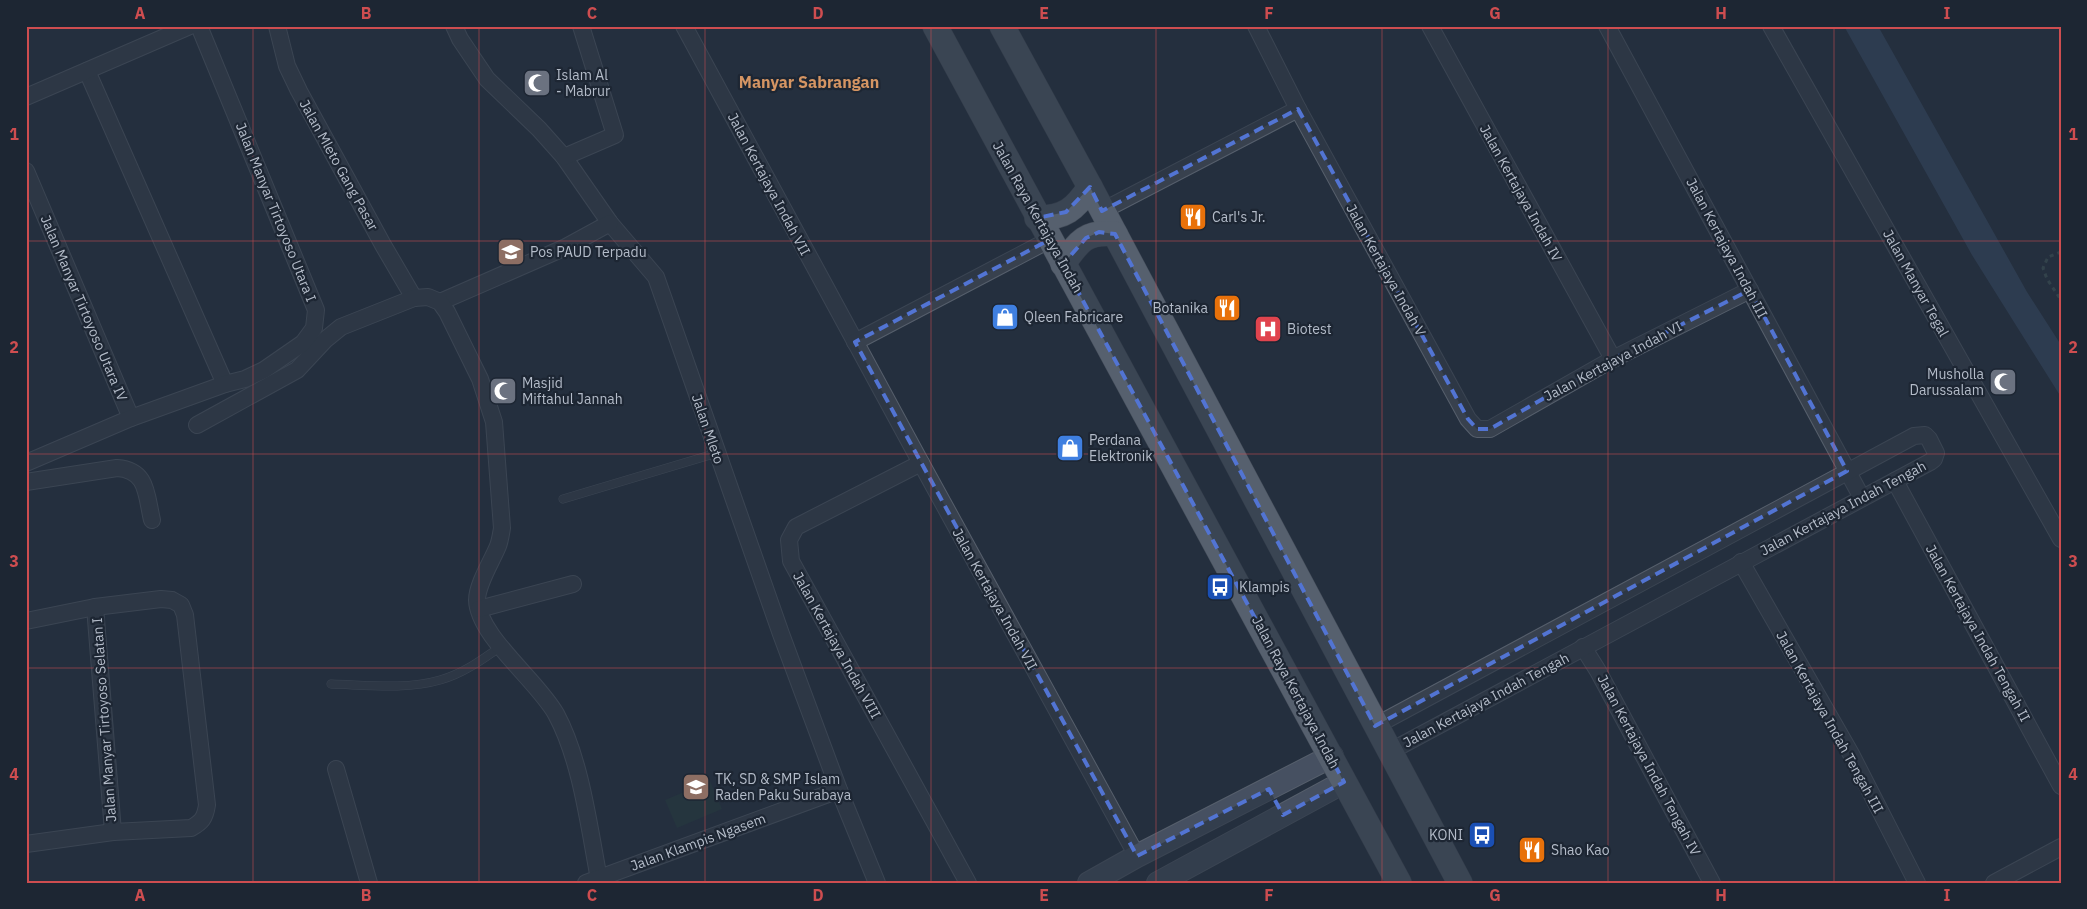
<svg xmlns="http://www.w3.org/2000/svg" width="2087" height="909" viewBox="0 0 2087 909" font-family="'IBM Plex Sans',sans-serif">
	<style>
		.green { fill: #263c3f }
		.water { fill: #394c67 }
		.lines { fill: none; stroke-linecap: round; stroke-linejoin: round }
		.service-casing { stroke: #565f6c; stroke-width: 9 }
		.minor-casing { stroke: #565f6c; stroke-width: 18 }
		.secondary-casing { stroke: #565f6c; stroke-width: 24 }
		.primary-casing { stroke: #414a57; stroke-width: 26 }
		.path { stroke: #44595c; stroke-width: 3; stroke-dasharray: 4 4; stroke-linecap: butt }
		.service { stroke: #38414e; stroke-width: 8 }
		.minor { stroke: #38414e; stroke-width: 16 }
		.secondary { stroke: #465061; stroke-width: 22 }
		.primary { stroke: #56606e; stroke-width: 25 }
		.marked { fill: none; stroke: #5274d3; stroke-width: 4; stroke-dasharray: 10 6; stroke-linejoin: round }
		.grid { fill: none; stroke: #ce4d50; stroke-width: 1; stroke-opacity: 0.55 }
		.labels { text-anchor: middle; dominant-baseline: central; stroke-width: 4.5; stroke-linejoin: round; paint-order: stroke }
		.poi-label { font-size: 14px; fill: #b4bcc9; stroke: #1d2633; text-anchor: start }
		.street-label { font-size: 14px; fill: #b4bcc9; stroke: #1d2633 }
		.quarter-label { font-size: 16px; font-weight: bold; fill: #d59563; stroke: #1d2633 }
		.neatline { fill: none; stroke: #ce4d50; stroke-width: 2 }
		.grid-label { font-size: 16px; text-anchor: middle; font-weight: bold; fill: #ce4d50 }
	</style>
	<rect width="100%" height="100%" fill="#242f3e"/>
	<path class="green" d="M710 781 722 809 677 828 665 800Z"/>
	<path class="water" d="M1844 26H1878L2027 292 2061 345V397L1972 255Z"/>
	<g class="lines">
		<g class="service-casing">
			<g id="service">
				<path d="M563 499 717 453"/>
				<path d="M331 684C366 685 406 690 440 680 462 674 482 660 500 647"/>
			</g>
		</g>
		<g class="minor-casing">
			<g id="minor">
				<path d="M277 26 287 66 299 91 383 245 414 298"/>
				<path d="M454 26 460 39 487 79 539 129 564 157 610 223 656 277 781 634 839 790 877 883"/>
				<path d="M684 26 921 463 1137 856"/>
				<path d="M1256 26 1298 109 1468 419 1477 429H1490L1613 359 1750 290"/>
				<path d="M1430 26 1613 359"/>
				<path d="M1607 26 1862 498"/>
				<path d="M1771 26 2061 539"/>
				<path d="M87 71 225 384"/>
				<path d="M26 97 190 26"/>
				<path d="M564 157 615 135 581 26"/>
				<path d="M26 171 131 418"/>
				<path d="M1102 211 1298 109"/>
				<path d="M440 302 566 247 610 223"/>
				<path d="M855 342 1049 240"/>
				<path d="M197 425 297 370 325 340 341 327 414 298 428 297 440 302 447 312 480 379 494 422 502 528C501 534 500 541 498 546 492 561 477 584 477 600 478 636 537 680 556 714 581 760 589 827 599 879"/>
				<path d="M26 463 131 418 225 384 245 379 264 370 303 343 314 328 316 310 199 26"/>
				<path d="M921 463 796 527 789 540 791 561 968 883"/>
				<path d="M1895 481 2061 786"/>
				<path d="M26 482 117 468C148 470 146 495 152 520"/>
				<path d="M1741 562 1851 754 1917 883"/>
				<path d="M95 607 113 832"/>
				<path d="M479 609 573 584"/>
				<path d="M26 621 95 607 161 599 172 600 181 605 185 615 207 805C205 818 202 822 191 828L113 832 26 844"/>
				<path d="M1583 647 1598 671 1712 883"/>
				<path d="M1375 726 1914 436 1925 435 1929 439 1936 453 1934 459 1930 462 1389 752"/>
				<path d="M336 769 369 883"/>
				<path d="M586 883 839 790"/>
				<path d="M1994 883 2061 847"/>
			</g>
		</g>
		<g class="secondary-casing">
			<g id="secondary">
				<path d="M1089 883 1137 856 1332 756"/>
				<path d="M1158 883 1344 782"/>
			</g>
		</g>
		<g class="primary-casing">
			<g id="primary">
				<path d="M935 26 1399 883"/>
				<path d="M1002 26 1090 187 1460 883"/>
				<path d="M1037 218C1065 218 1075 209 1090 187"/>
				<path d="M1063 264C1079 241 1086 231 1115 234"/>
			</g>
		</g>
		<path class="path" d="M2061 252 2048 257 2043 268 2047 279 2061 300"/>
		<use href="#service" class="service"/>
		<use href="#minor" class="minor"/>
		<use href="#secondary" class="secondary"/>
		<use href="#primary" class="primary"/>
	</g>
	<path d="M0 0H2087V909H0ZM1298 109 1468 419 1477 429H1490L1613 359 1750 290 1847 471 1375 726 1115 234 1099 232 1086 238 1063 264 1344 782 1283 815 1269 789 1137 856 855 342 1049 240 1037 218 1066 212 1090 187 1102 211Z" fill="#242f3e" fill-opacity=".55" fill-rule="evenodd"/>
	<path class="marked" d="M1298 109 1468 419 1477 429H1490L1613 359 1750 290 1847 471 1375 726 1115 234 1099 232 1086 238 1063 264 1344 782 1283 815 1269 789 1137 856 855 342 1049 240 1037 218 1066 212 1090 187 1102 211Z"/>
	<path class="grid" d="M253 26V883M479 26V883M705 26V883M931 26V883M1156 26V883M1382 26V883M1608 26V883M1834 26V883M26 241H2061M26 454H2061M26 668H2061"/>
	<defs>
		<g id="mosque-square" transform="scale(1.4375)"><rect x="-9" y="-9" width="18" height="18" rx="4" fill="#6b7280" stroke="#1d2633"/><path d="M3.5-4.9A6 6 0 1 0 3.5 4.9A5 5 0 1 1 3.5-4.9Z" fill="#fff"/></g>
		<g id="restaurant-square" transform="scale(1.4375)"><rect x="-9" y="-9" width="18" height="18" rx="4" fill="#e8710a" stroke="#1d2633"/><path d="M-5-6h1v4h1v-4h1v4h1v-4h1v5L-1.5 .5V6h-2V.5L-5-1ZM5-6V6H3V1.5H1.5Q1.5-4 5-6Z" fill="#fff"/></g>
		<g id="school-square" transform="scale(1.4375)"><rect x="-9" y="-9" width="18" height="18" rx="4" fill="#8d6e63" stroke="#1d2633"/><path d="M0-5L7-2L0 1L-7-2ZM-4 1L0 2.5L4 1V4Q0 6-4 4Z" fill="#fff"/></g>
		<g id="shop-square" transform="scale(1.4375)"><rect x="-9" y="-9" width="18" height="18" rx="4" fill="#3f7fe0" stroke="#1d2633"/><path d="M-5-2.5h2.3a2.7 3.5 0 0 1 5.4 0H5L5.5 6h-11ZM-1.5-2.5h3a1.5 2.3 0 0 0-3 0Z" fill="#fff"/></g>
		<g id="hospital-square" transform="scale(1.4375)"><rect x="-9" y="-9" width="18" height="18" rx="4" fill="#e0444e" stroke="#1d2633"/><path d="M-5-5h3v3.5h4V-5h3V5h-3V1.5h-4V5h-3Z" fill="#fff"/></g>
		<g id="bus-square" transform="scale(1.4375)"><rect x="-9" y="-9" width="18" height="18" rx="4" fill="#1a4fb4" stroke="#1d2633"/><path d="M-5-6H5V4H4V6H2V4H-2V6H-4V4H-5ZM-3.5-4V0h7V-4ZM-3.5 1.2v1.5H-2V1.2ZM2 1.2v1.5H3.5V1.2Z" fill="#fff"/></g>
	</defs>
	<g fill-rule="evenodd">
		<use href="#mosque-square" x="537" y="83"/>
		<use href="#restaurant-square" x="1193" y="217"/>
		<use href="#school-square" x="511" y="252"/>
		<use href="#restaurant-square" x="1227" y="308"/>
		<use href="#shop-square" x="1005" y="317"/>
		<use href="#hospital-square" x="1268" y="329"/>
		<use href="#mosque-square" x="2003" y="382"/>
		<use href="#mosque-square" x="503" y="391"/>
		<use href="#shop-square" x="1070" y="448"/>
		<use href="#bus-square" x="1220" y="587"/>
		<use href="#school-square" x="696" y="787"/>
		<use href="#bus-square" x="1482" y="835"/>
		<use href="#restaurant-square" x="1532" y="850"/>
	</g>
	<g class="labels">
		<g class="poi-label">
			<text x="556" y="75">Islam Al<tspan x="556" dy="16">- Mabrur</tspan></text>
			<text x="1212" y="217">Carl's Jr.</text>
			<text x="530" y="252">Pos PAUD Terpadu</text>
			<text x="1208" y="308" text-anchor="end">Botanika</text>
			<text x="1024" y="317">Qleen Fabricare</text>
			<text x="1287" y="329">Biotest</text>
			<text x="1984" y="374" text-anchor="end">Musholla<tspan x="1984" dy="16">Darussalam</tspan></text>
			<text x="522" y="383">Masjid<tspan x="522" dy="16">Miftahul Jannah</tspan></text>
			<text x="1089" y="440">Perdana<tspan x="1089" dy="16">Elektronik</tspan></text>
			<text x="1239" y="587">Klampis</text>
			<text x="715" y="779">TK, SD &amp; SMP Islam<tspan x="715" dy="16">Raden Paku Surabaya</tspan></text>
			<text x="1463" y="835" text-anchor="end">KONI</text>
			<text x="1551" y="850">Shao Kao</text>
		</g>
		<g class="street-label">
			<text transform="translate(339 165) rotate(61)">Jalan Mleto Gang Pasar</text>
			<text transform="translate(769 184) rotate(62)">Jalan Kertajaya Indah VII</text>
			<text transform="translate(1521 193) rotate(61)">Jalan Kertajaya Indah IV</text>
			<text transform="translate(276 212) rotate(68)">Jalan Manyar Tirtoyoso Utara I</text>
			<text transform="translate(1038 217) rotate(61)">Jalan Raya Kertajaya Indah</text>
			<text transform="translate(1727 248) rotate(62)">Jalan Kertajaya Indah III</text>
			<text transform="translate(1386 270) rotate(61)">Jalan Kertajaya Indah V</text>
			<text transform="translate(1916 283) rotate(61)">Jalan Manyar Tegal</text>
			<text transform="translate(84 308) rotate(67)">Jalan Manyar Tirtoyoso Utara IV</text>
			<text transform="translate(1613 361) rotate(-28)">Jalan Kertajaya Indah VI</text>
			<text transform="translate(708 429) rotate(71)">Jalan Mleto</text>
			<text transform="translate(1843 508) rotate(-28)">Jalan Kertajaya Indah Tengah</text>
			<text transform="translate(995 599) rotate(61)">Jalan Kertajaya Indah VII</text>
			<text transform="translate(1978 633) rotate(61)">Jalan Kertajaya Indah Tengah II</text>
			<text transform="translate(837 645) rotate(61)">Jalan Kertajaya Indah VIII</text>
			<text transform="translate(1296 692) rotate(62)">Jalan Raya Kertajaya Indah</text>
			<text transform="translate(1486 700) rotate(-28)">Jalan Kertajaya Indah Tengah</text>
			<text transform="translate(104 720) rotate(-94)">Jalan Manyar Tirtoyoso Selatan I</text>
			<text transform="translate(1830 722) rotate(61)">Jalan Kertajaya Indah Tengah III</text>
			<text transform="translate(1649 765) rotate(62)">Jalan Kertajaya Indah Tengah IV</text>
			<text transform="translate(698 842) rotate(-20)">Jalan Klampis Ngasem</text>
		</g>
		<g class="quarter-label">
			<text x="809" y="82">Manyar Sabrangan</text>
		</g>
	</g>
	<rect width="2087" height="909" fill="none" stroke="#1d2633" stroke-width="55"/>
	<rect x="28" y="28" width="2032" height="854" class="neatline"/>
	<g class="grid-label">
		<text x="140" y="19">A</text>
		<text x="366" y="19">B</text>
		<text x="592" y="19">C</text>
		<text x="818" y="19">D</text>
		<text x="1044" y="19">E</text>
		<text x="1269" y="19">F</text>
		<text x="1495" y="19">G</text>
		<text x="1721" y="19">H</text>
		<text x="1947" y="19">I</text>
		<text x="14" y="140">1</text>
		<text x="2073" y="140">1</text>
		<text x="14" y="353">2</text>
		<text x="2073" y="353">2</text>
		<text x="14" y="567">3</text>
		<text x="2073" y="567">3</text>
		<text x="14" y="780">4</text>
		<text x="2073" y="780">4</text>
		<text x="140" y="901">A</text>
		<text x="366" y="901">B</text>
		<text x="592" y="901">C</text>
		<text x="818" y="901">D</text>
		<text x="1044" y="901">E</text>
		<text x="1269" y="901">F</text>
		<text x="1495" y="901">G</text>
		<text x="1721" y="901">H</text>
		<text x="1947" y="901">I</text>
	</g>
</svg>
